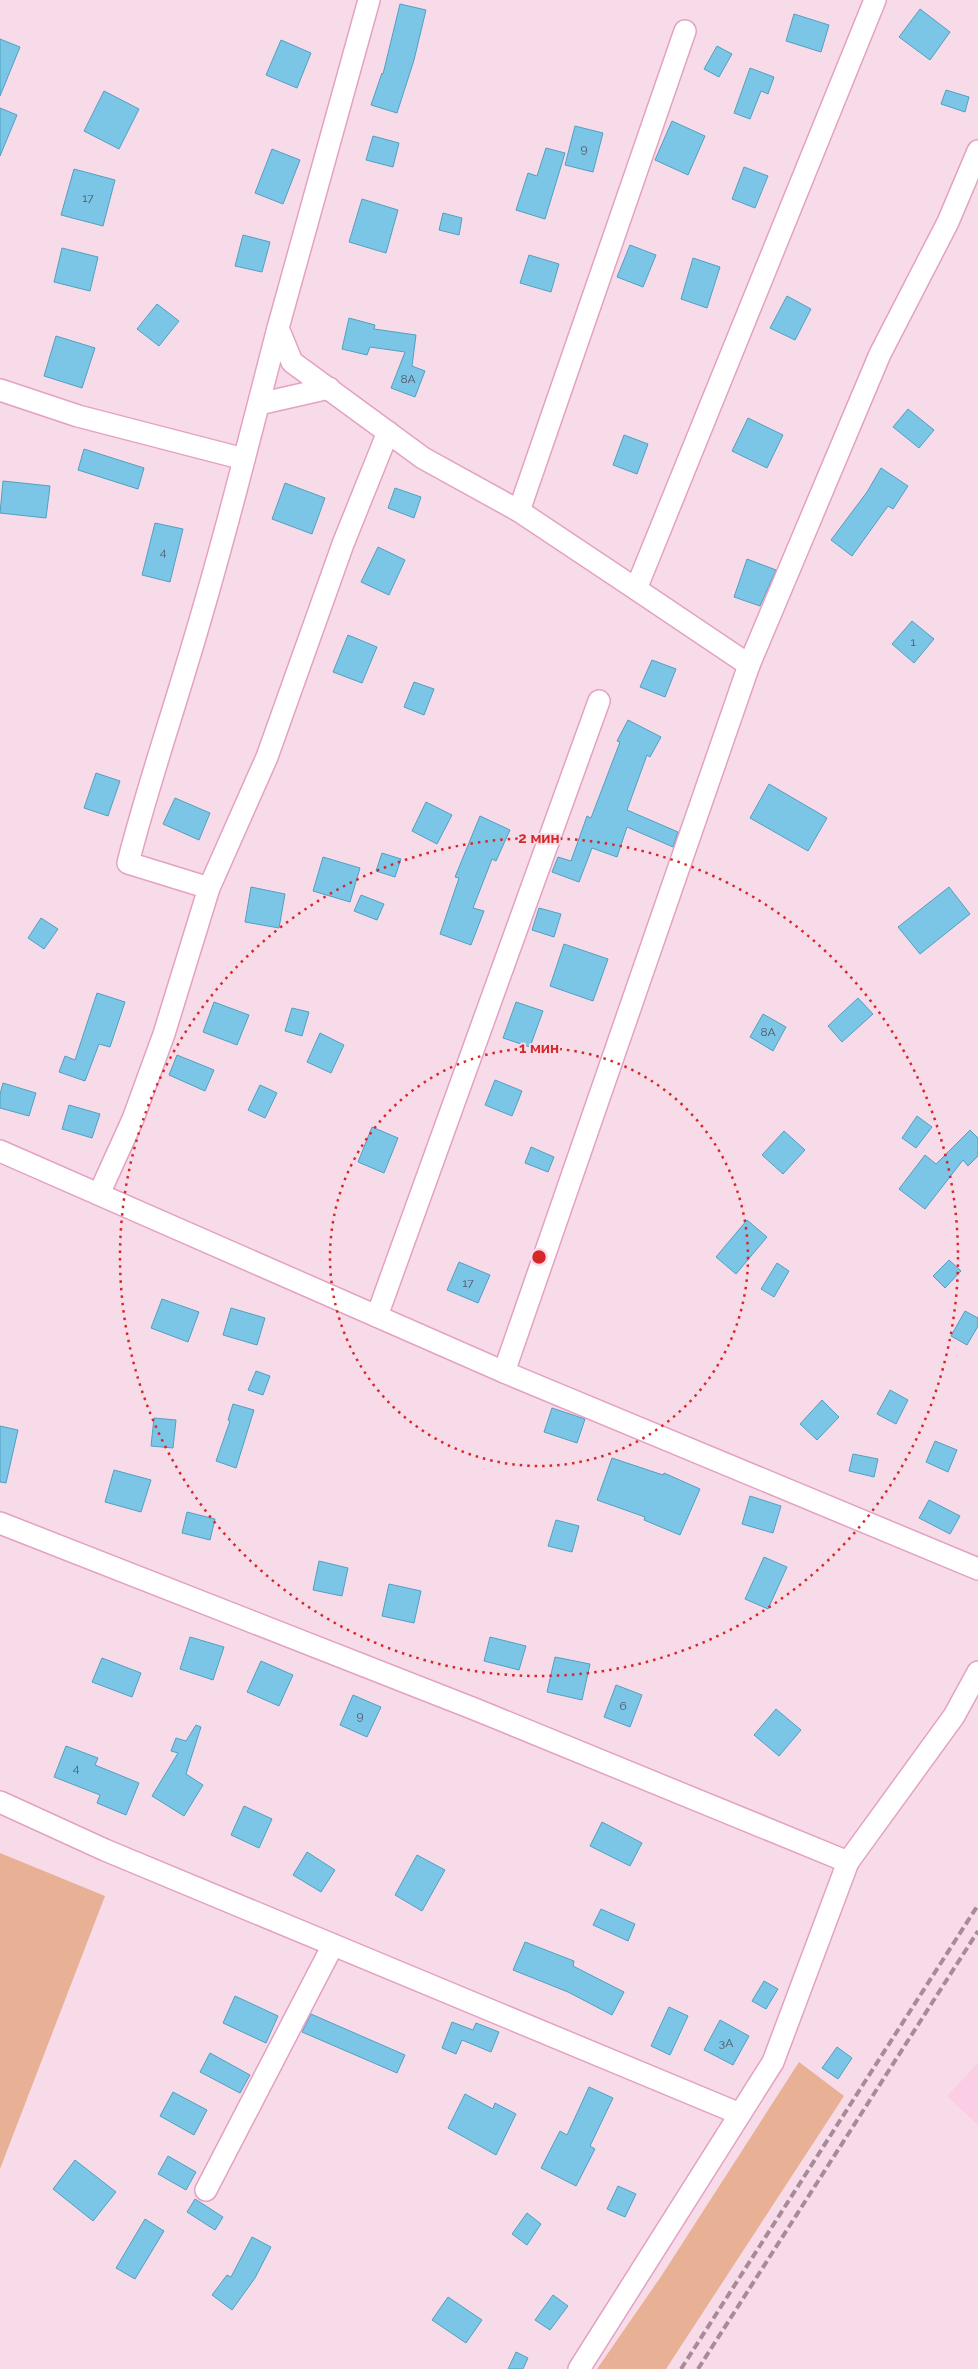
<svg xmlns="http://www.w3.org/2000/svg" width="978" height="2369" viewBox="0 0 978 2369" font-family="Raleway,sans-serif">
	<style>
		.built { fill: #fccde4 }
		.green { fill: #e8b095 }
		.building { fill: #7bc6e6; stroke: #51a0c0 }
		.lines { fill: none; stroke-linecap: round; stroke-linejoin: round }
		.minor-casing { stroke: #e4a1c4; stroke-width: 24 }
		.minor { stroke: #fff; stroke-width: 21 }
		.rail { stroke: #a78b99; stroke-width: 4; stroke-dasharray: 8 4; stroke-linecap: butt }
		.ring { fill: none; stroke: #d62828; stroke-width: 2.5; stroke-dasharray: 2.5 5 }
		.labels { text-anchor: middle; dominant-baseline: central; stroke-width: 4; stroke-linejoin: round; paint-order: stroke }
		.number-label { font-size: 12px; fill: #555366 }
		.centre { fill: #d62828; stroke: #f8dbe9; stroke-width: 2.5 }
		.ring-label { font-size: 15px; text-anchor: middle; font-weight: bold; fill: #d62828; stroke: #f8dbe9; stroke-width: 4; stroke-linejoin: round; paint-order: stroke }
	</style>
	<rect width="100%" height="100%" fill="#f8dbe9"/>
	<path class="built" d="M978 2063V2125L947 2096Z"/>
	<g class="green">
		<path d="M0 1853 105 1896 0 2169Z"/>
		<path d="M799 2062 844 2096 666 2369H597L662 2275Z"/>
	</g>
	<g class="building">
		<path d="M400 4 426 10 414 60 397 113 371 105 382 73 383 74Z"/>
		<path d="M920 9 950 32 930 60 899 37Z"/>
		<path d="M794 14 829 25 821 52 786 41Z"/>
		<path d="M0 39 20 47 0 96Z"/>
		<path d="M281 40 311 53 297 88 266 75Z"/>
		<path d="M717 46 732 54 719 77 704 69Z"/>
		<path d="M750 68 774 77 768 94 761 91 750 119 734 113Z"/>
		<path d="M946 90 969 97 965 112 941 104Z"/>
		<path d="M104 91 139 109 119 149 84 131Z"/>
		<path d="M0 108 17 115 0 156Z"/>
		<path d="M672 121 705 136 688 175 655 160Z"/>
		<path d="M575 126 603 133 593 172 565 165Z"/>
		<path d="M373 136 399 143 393 167 366 160Z"/>
		<path d="M546 148 565 153 545 219 516 210 528 173 537 176Z"/>
		<path d="M272 149 300 160 283 204 255 193Z"/>
		<path d="M744 167 768 176 755 208 732 199Z"/>
		<path d="M74 169 115 180 103 226 61 215Z"/>
		<path d="M362 199 398 210 386 253 349 242Z"/>
		<path d="M443 213 462 218 459 235 439 230Z"/>
		<path d="M243 235 270 242 262 272 235 266Z"/>
		<path d="M630 245 656 255 643 287 617 277Z"/>
		<path d="M62 248 98 257 90 291 54 282Z"/>
		<path d="M529 255 559 264 551 292 520 283Z"/>
		<path d="M693 258 720 267 707 308 681 299Z"/>
		<path d="M787 296 811 309 795 340 770 328Z"/>
		<path d="M157 304 179 321 159 346 137 329Z"/>
		<path d="M349 318 375 325 374 329 416 335 412 366 425 371 415 397 391 388 405 352 370 347 367 355 342 349Z"/>
		<path d="M56 336 95 348 82 388 44 376Z"/>
		<path d="M908 409 934 430 919 448 893 427Z"/>
		<path d="M748 418 783 435 767 468 732 451Z"/>
		<path d="M624 435 648 444 637 474 613 465Z"/>
		<path d="M84 449 144 468 138 489 78 470Z"/>
		<path d="M881 468 908 486 893 509 888 506 852 556 831 540 867 492Z"/>
		<path d="M3 481 50 486 46 518 0 513Z"/>
		<path d="M285 483 325 498 312 534 272 519Z"/>
		<path d="M395 488 421 497 414 518 388 508Z"/>
		<path d="M155 523 183 529 170 582 142 575Z"/>
		<path d="M378 547 405 560 389 595 361 582Z"/>
		<path d="M747 559 776 570 760 606 734 597Z"/>
		<path d="M912 621 934 639 914 663 892 644Z"/>
		<path d="M348 635 377 647 362 683 333 672Z"/>
		<path d="M652 660 676 669 665 697 640 687Z"/>
		<path d="M414 682 434 689 424 715 404 707Z"/>
		<path d="M628 720 661 737 650 757 647 755 627 810 678 832 673 847 627 827 617 857 592 848 579 882 552 872 558 857 571 861 587 816 591 818 620 742 617 741Z"/>
		<path d="M96 773 120 781 108 816 84 808Z"/>
		<path d="M769 784 827 818 808 851 750 818Z"/>
		<path d="M175 798 210 813 199 840 163 824Z"/>
		<path d="M426 802 452 815 437 844 412 831Z"/>
		<path d="M480 816 510 830 496 861 492 859 473 908 484 911 471 945 440 934 459 878 455 877Z"/>
		<path d="M382 853 401 859 395 877 376 871Z"/>
		<path d="M323 857 360 868 350 902 313 891Z"/>
		<path d="M251 887 285 894 279 928 245 922Z"/>
		<path d="M949 887 970 914 920 954 898 927Z"/>
		<path d="M361 895 384 904 377 920 354 911Z"/>
		<path d="M539 908 561 914 554 937 532 930Z"/>
		<path d="M41 918 58 929 44 949 28 938Z"/>
		<path d="M564 944 608 959 593 1001 550 986Z"/>
		<path d="M97 993 125 1002 110 1047 99 1044 85 1081 59 1072 65 1056 75 1060Z"/>
		<path d="M858 998 873 1014 842 1042 828 1026Z"/>
		<path d="M214 1002 249 1015 237 1045 203 1032Z"/>
		<path d="M516 1002 543 1011 530 1047 503 1038Z"/>
		<path d="M292 1008 309 1012 302 1036 285 1031Z"/>
		<path d="M763 1014 786 1027 773 1051 750 1037Z"/>
		<path d="M320 1033 344 1045 331 1073 307 1062Z"/>
		<path d="M177 1055 214 1070 205 1091 169 1075Z"/>
		<path d="M495 1080 522 1091 512 1116 485 1105Z"/>
		<path d="M3 1083 36 1093 29 1116 0 1108V1094Z"/>
		<path d="M260 1085 277 1093 265 1118 248 1110Z"/>
		<path d="M69 1105 100 1114 92 1138 62 1129Z"/>
		<path d="M917 1116 932 1127 916 1148 902 1138Z"/>
		<path d="M372 1127 398 1138 384 1173 358 1162Z"/>
		<path d="M970 1130 978 1138V1156L968 1166 963 1160 925 1209 899 1189 925 1155 936 1164Z"/>
		<path d="M784 1131 805 1150 783 1174 762 1155Z"/>
		<path d="M531 1147 554 1157 548 1172 525 1163Z"/>
		<path d="M747 1220 767 1237 736 1274 716 1257Z"/>
		<path d="M949 1260 961 1271 945 1288 933 1276Z"/>
		<path d="M459 1262 490 1275 478 1303 447 1290Z"/>
		<path d="M777 1263 789 1271 774 1297 761 1289Z"/>
		<path d="M162 1299 199 1312 188 1342 151 1328Z"/>
		<path d="M231 1308 265 1318 257 1345 223 1335Z"/>
		<path d="M965 1311 978 1318V1326L967 1345 951 1336Z"/>
		<path d="M256 1371 270 1376 263 1395 248 1390Z"/>
		<path d="M890 1390 908 1400 896 1424 877 1414Z"/>
		<path d="M822 1400 839 1417 817 1440 800 1424Z"/>
		<path d="M233 1404 254 1410 236 1468 216 1461 230 1421 228 1420Z"/>
		<path d="M552 1408 585 1419 577 1443 544 1432Z"/>
		<path d="M154 1418 176 1420 173 1448 151 1446Z"/>
		<path d="M0 1426 18 1430 6 1483 0 1482Z"/>
		<path d="M935 1441 957 1450 948 1472 926 1462Z"/>
		<path d="M853 1454 878 1459 874 1477 849 1471Z"/>
		<path d="M612 1458 663 1475 664 1473 700 1489 680 1535 644 1520 645 1517 597 1500Z"/>
		<path d="M114 1470 151 1480 141 1512 105 1502Z"/>
		<path d="M750 1496 781 1506 773 1533 742 1524Z"/>
		<path d="M929 1500 960 1516 950 1534 919 1518Z"/>
		<path d="M187 1512 215 1519 210 1540 182 1533Z"/>
		<path d="M556 1520 579 1526 572 1552 548 1546Z"/>
		<path d="M764 1557 787 1567 768 1609 745 1599Z"/>
		<path d="M319 1561 348 1568 342 1596 313 1590Z"/>
		<path d="M389 1584 421 1591 414 1623 382 1616Z"/>
		<path d="M190 1637 224 1647 213 1680 180 1669Z"/>
		<path d="M490 1637 526 1646 519 1670 484 1661Z"/>
		<path d="M555 1657 590 1664 582 1700 547 1692Z"/>
		<path d="M102 1658 141 1673 132 1697 92 1682Z"/>
		<path d="M261 1661 293 1675 279 1706 247 1692Z"/>
		<path d="M616 1685 642 1695 630 1727 604 1717Z"/>
		<path d="M353 1695 381 1707 367 1737 340 1725Z"/>
		<path d="M776 1709 801 1730 779 1756 754 1735Z"/>
		<path d="M196 1725 201 1727 186 1774 203 1785 184 1816 152 1796 178 1753 171 1751 176 1738 186 1741Z"/>
		<path d="M66 1746 98 1758 95 1765 139 1783 126 1815 97 1803 100 1795 54 1777Z"/>
		<path d="M244 1806 272 1819 259 1848 231 1835Z"/>
		<path d="M602 1822 642 1843 630 1866 590 1846Z"/>
		<path d="M307 1852 335 1870 321 1892 293 1875Z"/>
		<path d="M417 1855 445 1870 422 1911 395 1895Z"/>
		<path d="M601 1909 635 1924 628 1941 593 1925Z"/>
		<path d="M525 1942 574 1961 573 1966 624 1992 612 2015 568 1992 513 1970Z"/>
		<path d="M764 1981 778 1989 766 2009 752 2001Z"/>
		<path d="M235 1996 278 2016 266 2043 223 2023Z"/>
		<path d="M669 2007 688 2016 670 2055 651 2046Z"/>
		<path d="M311 2014 405 2055 397 2073 302 2032Z"/>
		<path d="M720 2020 749 2036 733 2065 704 2050Z"/>
		<path d="M452 2022 473 2030 476 2023 499 2032 491 2052 462 2040 456 2054 442 2048Z"/>
		<path d="M837 2047 852 2058 838 2079 822 2068Z"/>
		<path d="M210 2053 250 2075 240 2093 200 2072Z"/>
		<path d="M589 2087 613 2098 590 2146 595 2149 576 2186 541 2168 560 2131 567 2135Z"/>
		<path d="M173 2092 207 2110 194 2135 160 2116Z"/>
		<path d="M465 2094 493 2109 495 2103 516 2114 496 2155 448 2128Z"/>
		<path d="M168 2156 196 2172 186 2190 158 2174Z"/>
		<path d="M75 2160 116 2192 93 2221 53 2189Z"/>
		<path d="M618 2186 636 2194 625 2217 607 2209Z"/>
		<path d="M195 2199 223 2217 215 2230 187 2212Z"/>
		<path d="M527 2213 541 2224 527 2245 512 2234Z"/>
		<path d="M145 2219 164 2231 135 2279 116 2268Z"/>
		<path d="M252 2237 271 2247 255 2278 232 2310 212 2295 227 2275 231 2277Z"/>
		<path d="M553 2295 568 2306 550 2330 535 2320Z"/>
		<path d="M448 2297 482 2320 466 2343 432 2320Z"/>
		<path d="M516 2352 528 2358 523 2369H508Z"/>
	</g>
	<g class="lines">
		<g class="minor-casing">
			<g id="minor">
				<path d="M369 0 278 328 292 362 423 458 519 511 636 589"/>
				<path d="M875 0 636 589 749 665 504 1372 978 1569"/>
				<path d="M0 390 78 416 244 459"/>
				<path d="M259 404 329 388"/>
				<path d="M519 511 685 31"/>
				<path d="M749 665 880 354 948 222 978 151"/>
				<path d="M209 888 267 757 343 544 388 432"/>
				<path d="M0 1151 504 1372"/>
				<path d="M99 1194 133 1119 164 1034 209 888 128 863C145 796 167 731 187 664 221 553 249 440 278 328"/>
				<path d="M377 1316 599 701"/>
				<path d="M0 1523 477 1710 848 1862"/>
				<path d="M0 1802 105 1850 740 2114"/>
				<path d="M206 2190 333 1945"/>
				<path d="M579 2369 773 2062 848 1862 954 1716 978 1672"/>
			</g>
		</g>
		<use href="#minor" class="minor"/>
		<g class="rail">
			<path d="M681 2369 978 1905"/>
			<path d="M698 2369 978 1931"/>
		</g>
	</g>
	<g class="ring">
		<circle cx="539" cy="1257" r="209"/>
		<circle cx="539" cy="1257" r="419"/>
	</g>
	<g class="labels">
		<g class="number-label">
			<text x="584" y="149">9</text>
			<text x="88" y="198">17</text>
			<text x="408" y="379">8А</text>
			<text x="163" y="552">4</text>
			<text x="913" y="642">1</text>
			<text x="768" y="1032">8А</text>
			<text x="468" y="1283">17</text>
			<text x="623" y="1706">6</text>
			<text x="360" y="1716">9</text>
			<text x="76" y="1768">4</text>
			<text x="726" y="2043">3А</text>
		</g>
	</g>
	<circle cx="539" cy="1257" r="8" class="centre"/>
	<g class="ring-label">
		<text x="539" y="843">2 мин</text>
		<text x="539" y="1053">1 мин</text>
	</g>
</svg>
